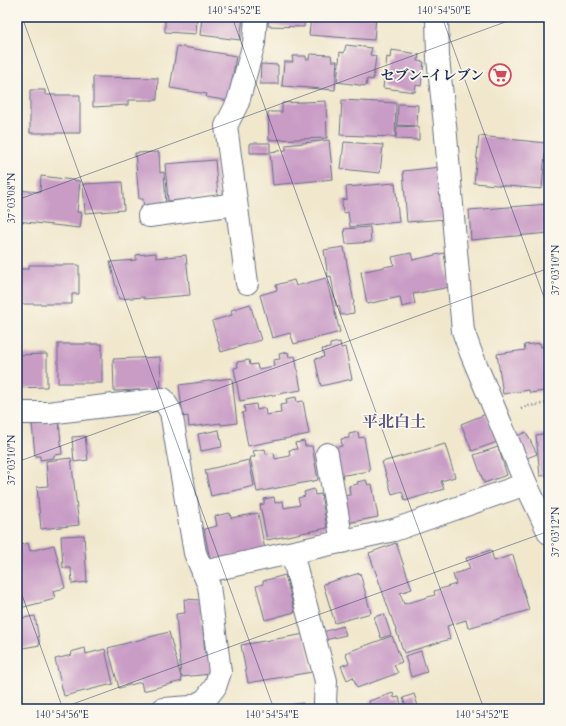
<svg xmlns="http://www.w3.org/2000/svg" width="566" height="726" viewBox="0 0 566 726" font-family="Cardo,'Noto Serif JP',serif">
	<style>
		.building { fill: #c99cc6 }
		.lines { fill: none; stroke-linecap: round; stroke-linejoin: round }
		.minor-casing { stroke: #666f84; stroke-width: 24 }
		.path { stroke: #666f84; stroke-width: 2.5; stroke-dasharray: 1 3; stroke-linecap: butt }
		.minor { stroke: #fff; stroke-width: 22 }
		.ticks { fill: none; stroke: #1b2f5e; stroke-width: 1; stroke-opacity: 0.45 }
		.labels { text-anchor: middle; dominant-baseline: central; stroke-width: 3.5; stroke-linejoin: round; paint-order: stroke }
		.poi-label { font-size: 14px; font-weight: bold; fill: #1b2f5e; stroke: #fbf7ec; text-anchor: end }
		.quarter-label { font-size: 16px; font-weight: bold; fill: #585582; stroke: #fbf7ec }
		.neatline { fill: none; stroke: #1b2f5e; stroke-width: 1.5 }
		.ticks-label { font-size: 10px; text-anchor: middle; fill: #1b2f5e }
	</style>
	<rect width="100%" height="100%" fill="#fbf7ec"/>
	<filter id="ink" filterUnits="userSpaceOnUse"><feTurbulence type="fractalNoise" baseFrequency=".025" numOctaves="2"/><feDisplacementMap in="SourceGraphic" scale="8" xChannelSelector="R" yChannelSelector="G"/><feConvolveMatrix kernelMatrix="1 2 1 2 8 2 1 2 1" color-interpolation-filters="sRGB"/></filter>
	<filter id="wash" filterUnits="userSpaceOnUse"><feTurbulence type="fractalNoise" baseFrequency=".012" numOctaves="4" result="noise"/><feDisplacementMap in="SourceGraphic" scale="16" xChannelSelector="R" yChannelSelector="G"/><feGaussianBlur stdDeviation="0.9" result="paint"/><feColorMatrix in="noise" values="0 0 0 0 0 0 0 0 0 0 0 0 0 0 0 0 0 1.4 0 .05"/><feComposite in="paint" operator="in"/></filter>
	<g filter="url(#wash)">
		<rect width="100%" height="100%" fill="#f0e7cc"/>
		<g id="blocks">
			<g class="building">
				<path d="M165 17H197L196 34 165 32Z"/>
				<path d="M202 17H243L240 40 200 35Z"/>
				<path d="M269 17H305L304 27 268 26Z"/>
				<path d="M311 17H376L374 40 309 35Z"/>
				<path d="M346 45 372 48 370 55 376 56 373 80 367 79 366 86 337 82 340 52 344 53Z"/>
				<path d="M177 46 236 56 229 101 206 97 207 94 170 88Z"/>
				<path d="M391 50 419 54 418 61 424 62 421 86 416 85 415 92 383 88 387 57 390 58Z"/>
				<path d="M310 54 331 55 332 61H337L335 90 282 86 284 62H293L292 56H306V59H309Z"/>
				<path d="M261 64 278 65V84H260Z"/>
				<path d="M93 77 158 78 157 100H128V105L93 107Z"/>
				<path d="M30 90H45V95H80V133H30Z"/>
				<path d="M342 100 396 103 395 137 340 135Z"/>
				<path d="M326 101 327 138 269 140 268 112H282V103Z"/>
				<path d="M398 104 418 105 417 126 397 125Z"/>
				<path d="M397 126 419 127V140L396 139Z"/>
				<path d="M479 136 546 143 542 189 474 183Z"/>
				<path d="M329 140 333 179 273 185 270 153H250V143H270V152L286 150V145Z"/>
				<path d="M344 142 383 145 380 173 341 169Z"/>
				<path d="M159 152 160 173 164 172 166 206 144 207 143 199H139L135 153Z"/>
				<path d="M215 160 218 197 168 201 165 164Z"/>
				<path d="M441 167 446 219 407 222 403 171Z"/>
				<path d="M41 176 80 181 77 212 82 213 80 228 17 221V190L40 192Z"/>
				<path d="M122 182 124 210 85 213 83 184Z"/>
				<path d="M395 183 399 222 350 227 348 212 343 213 342 200 347 199 346 187Z"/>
				<path d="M549 204V233L471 240 469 210Z"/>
				<path d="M370 227 371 242 346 244 344 229Z"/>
				<path d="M344 247 354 303 353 304 354 313 341 315 339 306H336L331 276 328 277 324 250Z"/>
				<path d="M156 253V258L186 255 190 295 144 299V297L119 299 110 262 136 260V255Z"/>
				<path d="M411 253 413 260 444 253 450 287 413 294 415 304 402 307 400 297 367 304 361 272 394 265 392 257Z"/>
				<path d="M29 265H79V294H72V304H17V269H29Z"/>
				<path d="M326 278 340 332 294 344 290 333 272 338 260 295 277 290 276 285 294 280 296 286Z"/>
				<path d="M250 304 261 340 221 352 212 321 232 315 231 310Z"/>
				<path d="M340 342 341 348 345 347 352 379 321 386 315 359 324 357 322 349 330 348V344Z"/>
				<path d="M540 343 541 347 549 346V387L544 388 545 391 530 393 529 390 503 394 497 354 525 350 524 345Z"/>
				<rect x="58" y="344" width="44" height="39"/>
				<path d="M288 352 289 357 295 356 301 390 240 401 234 368 238 367 237 362 249 360 250 365 257 364 258 369 274 366 273 360 280 359 279 354Z"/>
				<path d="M47 354V387L17 388V355Z"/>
				<path d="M160 357 161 389 114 391 113 359Z"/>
				<path d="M232 378 237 423 221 425V423L189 427 188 416 183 417 179 385Z"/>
				<path d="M296 397 297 402 303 401 309 434 248 446 242 413 245 412 244 406 256 404 257 410 265 408 266 415 281 413 280 405 287 404 286 399Z"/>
				<path d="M486 414 497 442 472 451 461 424Z"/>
				<path d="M59 421 62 454 54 455V458L40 460V456H35L32 423Z"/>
				<path d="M219 430 222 447 201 451 198 434Z"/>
				<path d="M358 432 359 438 364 437 370 471 338 476 333 448 342 446 341 439 349 438V434Z"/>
				<path d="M526 432 537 454 527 458 517 436Z"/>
				<path d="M549 433V475L540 476 536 435Z"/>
				<path d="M85 436 88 460 74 462 72 437Z"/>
				<path d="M304 441 305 446H312L318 480 257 492 250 457H255L253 451 265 449 266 454 274 453 275 459 290 456 289 450 297 449 295 443Z"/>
				<path d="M445 444 455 477 441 481 444 489 405 501 402 491 392 494 382 462Z"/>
				<path d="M498 447 507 475 484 483 474 455Z"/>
				<path d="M71 458 79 525 41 529 37 487 48 486 46 461Z"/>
				<path d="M249 460 254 486 211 496 205 470Z"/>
				<path d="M366 480 368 485 372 484 378 517 347 523 342 496 350 495 349 486 358 484 357 482Z"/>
				<path d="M314 489 315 495 321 494 327 528 267 540 260 505 264 504V499L274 497 275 503 283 501 284 508 300 505 298 498 305 496 304 492Z"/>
				<path d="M230 513 231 518 258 513 265 550 210 560 204 529 217 526 215 516Z"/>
				<path d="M84 535 87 582 72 584 71 568H63L61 536Z"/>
				<path d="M28 543 30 551 54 545 65 588 53 591 55 599 20 608 19 605H17V546Z"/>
				<path d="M396 543 412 589 400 593 404 604 435 595 434 591 456 584 453 574 470 569 466 558 491 550 494 561 513 555 529 610 468 628 466 620 447 626 450 639 404 653 369 553Z"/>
				<path d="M360 573 371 613 335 623 323 584Z"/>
				<path d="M285 575 295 612 265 620 256 586 263 584V581Z"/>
				<path d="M184 599 200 600 205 653H209L211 674 181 677 176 614 185 613Z"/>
				<path d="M384 614 391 635 381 638 374 617Z"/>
				<path d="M35 616 40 645 17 649V619Z"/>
				<path d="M343 626 346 635 325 640 323 632Z"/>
				<path d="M169 632 182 681 143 691 141 682 119 688 108 648Z"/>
				<path d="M305 634 312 672 248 683 241 645Z"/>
				<path d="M392 636 402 662 394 665 398 673 357 688 353 677 347 680 341 666 349 663 345 653Z"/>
				<path d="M85 648 86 654 105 649 113 684 64 696 55 659 72 655 71 652Z"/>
				<path d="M421 651 427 672 411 677 405 656Z"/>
				<path d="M393 693 394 698 399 697 402 709H358L370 705 369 701Z"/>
				<path d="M414 694 419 709H407L403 698Z"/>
				<path d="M303 703 304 709H270V708Z"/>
			</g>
		</g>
	</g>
	<g filter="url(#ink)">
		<use href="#blocks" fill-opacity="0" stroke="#666f84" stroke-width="1"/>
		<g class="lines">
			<g class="minor-casing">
				<g id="minor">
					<path d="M437 17 438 58 445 125 463 331 471 353 526 484 549 533"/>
					<path d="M149 216 236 204"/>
					<path d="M247 283 226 126 238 102 254 43 256 17"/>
					<path d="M17 413H48L163 399 171 412 195 553 209 586 220 672 215 687 205 700 191 707 163 709"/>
					<path d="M327 454 342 542"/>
					<path d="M292 553 326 681 325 702 327 709"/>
					<path d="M203 572 394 530 526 484"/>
				</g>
			</g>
			<path class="path" d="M521 409 529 406 549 403"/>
			<use href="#minor" class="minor"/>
		</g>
	</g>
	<path class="ticks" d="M22 17 274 709M232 17 484 709M442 17 549 311M17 200 519 17M17 462 549 268M17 581 63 709M59 709 549 531"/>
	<defs>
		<g id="supermarket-ring" transform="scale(1.15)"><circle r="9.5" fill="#fbf7ec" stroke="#d1495b" stroke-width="1.5"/><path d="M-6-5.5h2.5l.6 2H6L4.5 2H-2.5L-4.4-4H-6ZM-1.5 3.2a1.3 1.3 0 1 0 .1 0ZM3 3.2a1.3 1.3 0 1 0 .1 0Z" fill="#d1495b"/></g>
	</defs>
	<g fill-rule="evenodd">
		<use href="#supermarket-ring" x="500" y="75"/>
	</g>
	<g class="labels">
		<g class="poi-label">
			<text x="484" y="75">セブン-イレブン</text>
		</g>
		<g class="quarter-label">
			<text x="394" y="422">平北白土</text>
		</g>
	</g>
	<rect width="566" height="726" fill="none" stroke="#fbf7ec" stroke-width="44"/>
	<rect x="22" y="22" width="522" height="682" class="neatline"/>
	<g class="ticks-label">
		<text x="234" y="14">140°54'52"E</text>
		<text x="444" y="14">140°54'50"E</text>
		<text transform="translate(11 198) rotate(-90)" y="4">37°03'08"N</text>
		<text transform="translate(555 270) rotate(-90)" y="4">37°03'10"N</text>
		<text transform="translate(11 460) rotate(-90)" y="4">37°03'10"N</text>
		<text transform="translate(555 532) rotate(-90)" y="4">37°03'12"N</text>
		<text x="62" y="718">140°54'56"E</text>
		<text x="272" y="718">140°54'54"E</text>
		<text x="482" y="718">140°54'52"E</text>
	</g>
</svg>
